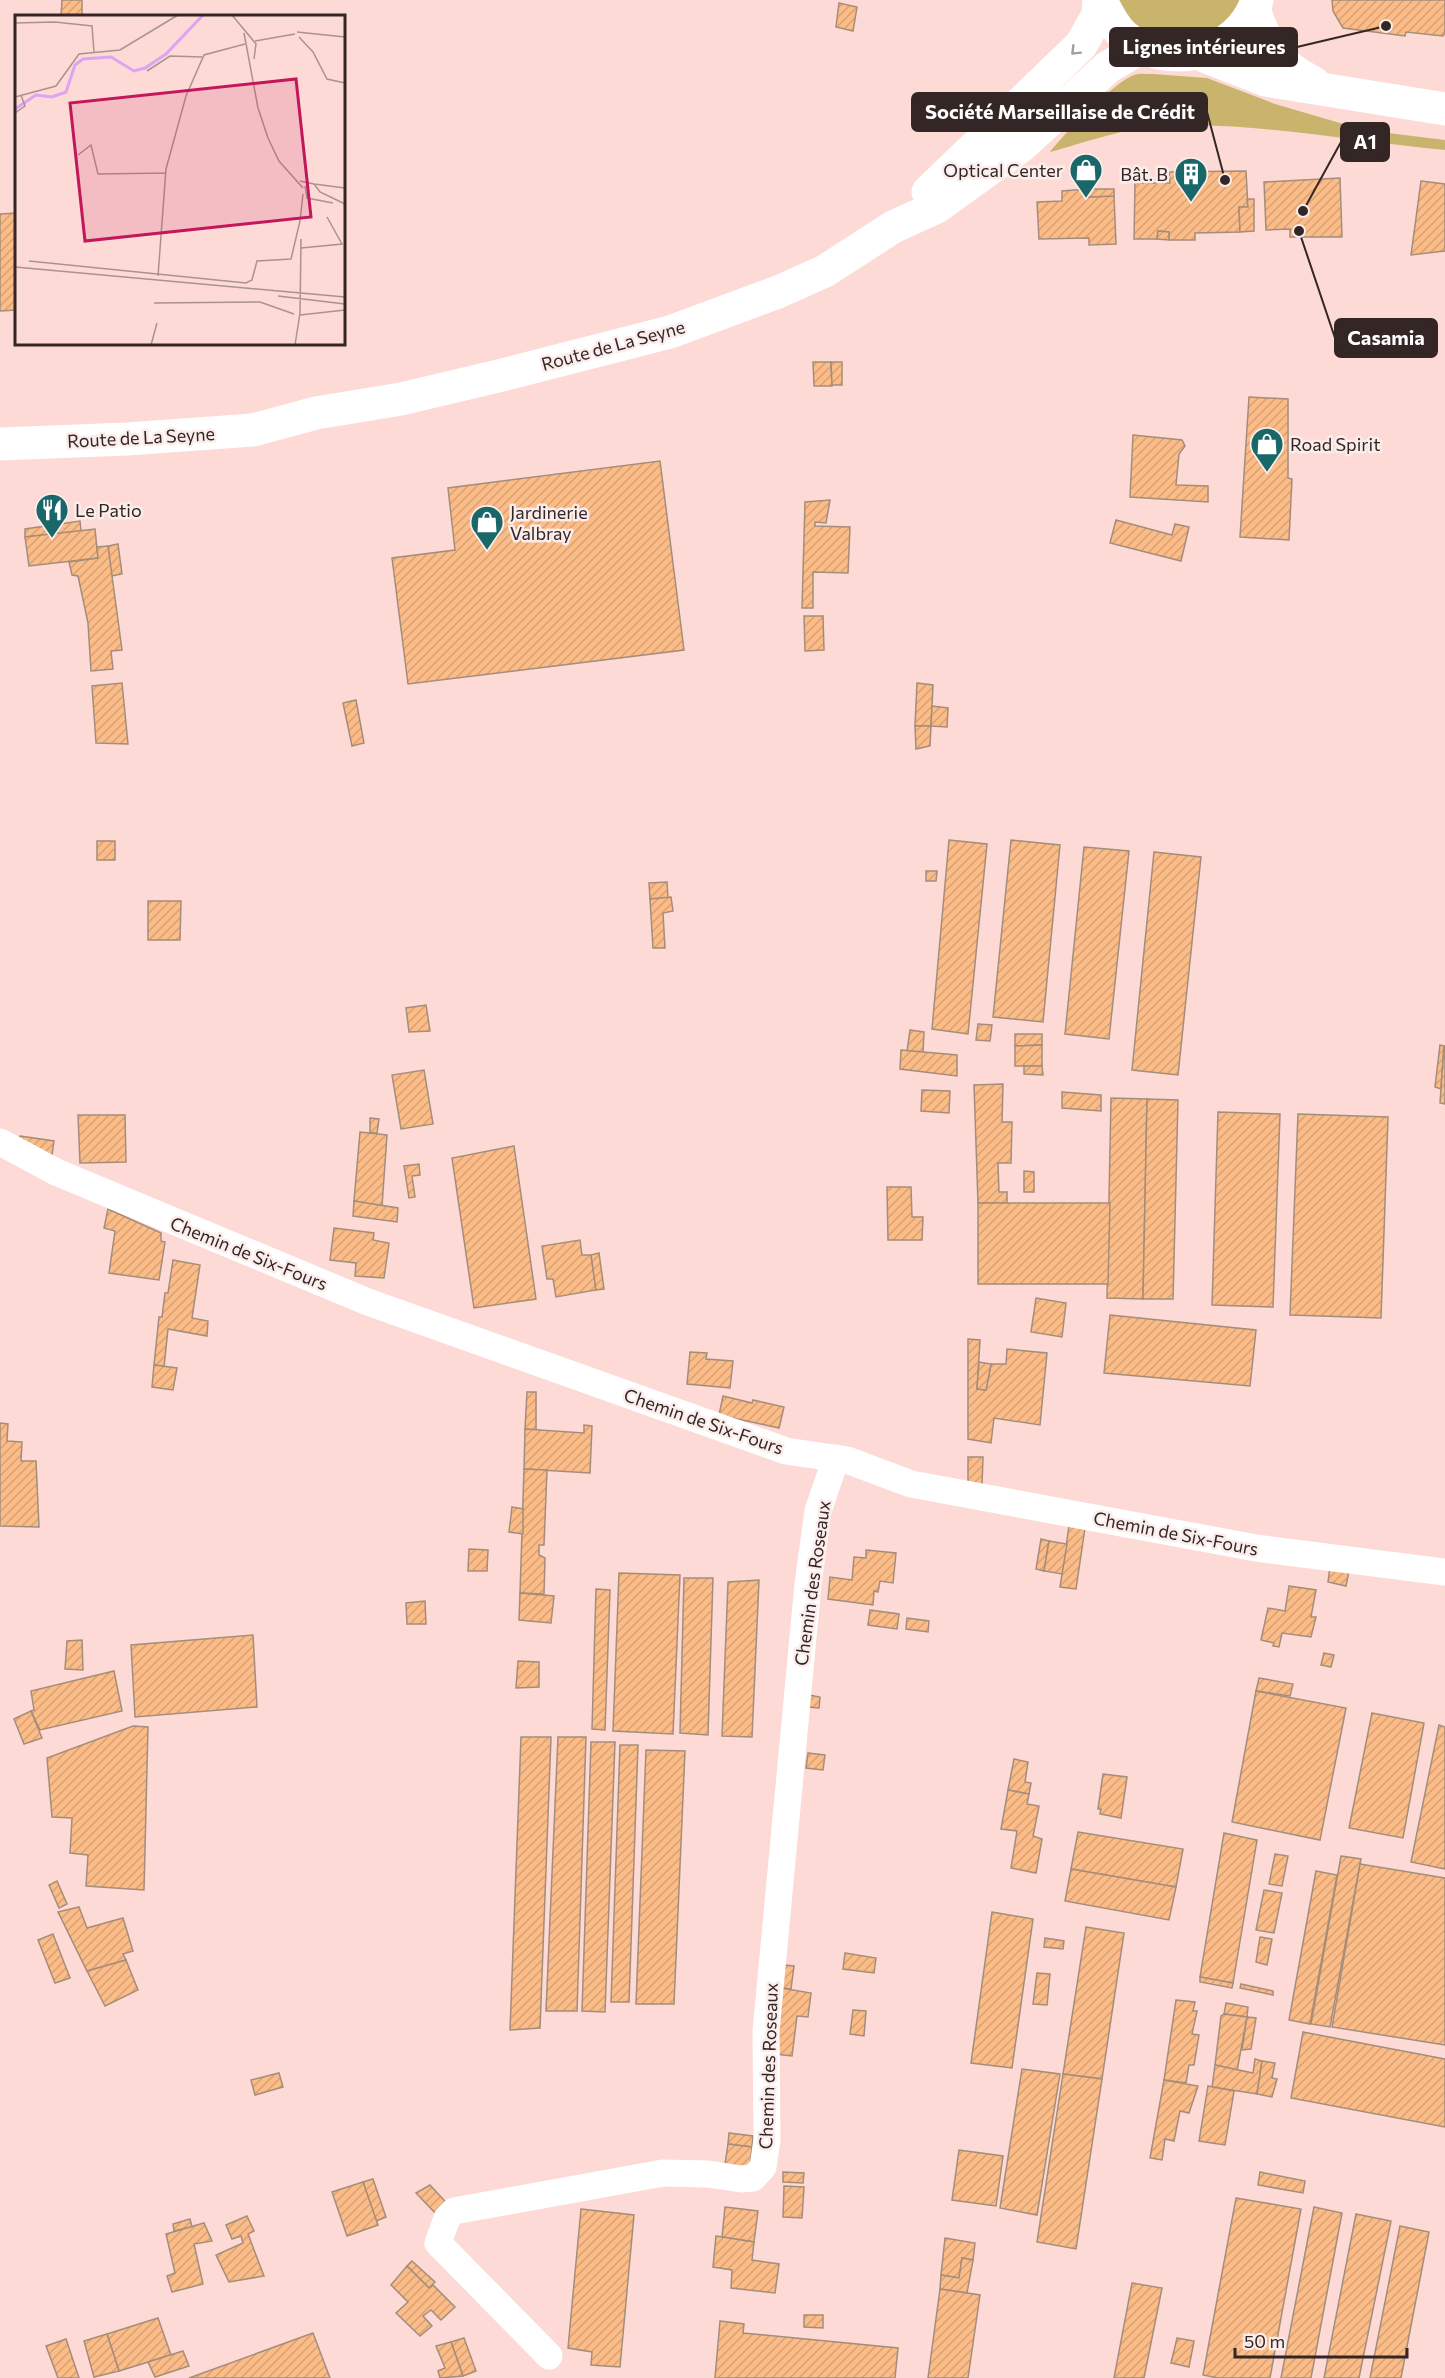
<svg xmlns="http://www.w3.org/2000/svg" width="1445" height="2378" viewBox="0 0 1445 2378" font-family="Commissioner,sans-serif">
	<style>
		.grass { fill: #c8b46d }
		.building { fill: url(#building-hatch); stroke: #a58d7a; stroke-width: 1.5 }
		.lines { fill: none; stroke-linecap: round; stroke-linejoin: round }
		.minor { stroke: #fff; stroke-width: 27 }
		.tertiary { stroke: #fff; stroke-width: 33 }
		.secondary { stroke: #fff; stroke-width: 33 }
		.oneway { stroke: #a39d9d }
		.labels { text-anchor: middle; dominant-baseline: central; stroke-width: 5; stroke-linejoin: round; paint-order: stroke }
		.poi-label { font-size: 18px; fill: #332625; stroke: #fbedeb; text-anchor: start }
		.street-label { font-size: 18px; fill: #332625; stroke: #fbedeb }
		.inset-river { fill: none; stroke: #dea4f2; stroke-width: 3 }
		.inset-road { fill: none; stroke: #ac928f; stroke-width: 1.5 }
		.view { fill: #c2185b; fill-opacity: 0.15; stroke: #c2185b; stroke-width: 3 }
		.inset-edge { fill: none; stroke: #332625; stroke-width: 3 }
		.leader { fill: none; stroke: #332625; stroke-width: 2 }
		.callout-dot { fill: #332625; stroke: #fbedeb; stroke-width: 2 }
		.callout { fill: #332625; stroke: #332625; stroke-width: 2 }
		.callout-label { font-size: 20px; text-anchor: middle; font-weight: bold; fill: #fff }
	</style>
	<defs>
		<pattern id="building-hatch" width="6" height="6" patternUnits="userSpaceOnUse" patternTransform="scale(1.5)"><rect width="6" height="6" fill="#fbbc88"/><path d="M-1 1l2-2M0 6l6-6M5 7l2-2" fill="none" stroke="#d8a175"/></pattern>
	</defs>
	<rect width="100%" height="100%" fill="#fddad5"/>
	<g class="grass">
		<path d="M1101 0H1257L1254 9 1170 55Z"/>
		<path d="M1153 74 1207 78 1275 104 1364 130 1445 140V150C1348 141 1251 120 1153 127 1122 129 1080 144 1050 152 1064 134 1113 83 1134 75 1139 73 1147 74 1153 74Z"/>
	</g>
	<g class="building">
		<path d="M62 0H82V16H61Z"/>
		<path d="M1332 0H1445V33L1443 36 1406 32 1405 36 1343 28 1333 11Z"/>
		<path d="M839 3 857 7 853 31 836 27Z"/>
		<path d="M1246 171 1248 207H1239L1240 232 1195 233V240H1169V232L1158 231 1157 239H1134L1135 183H1170L1169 172Z"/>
		<path d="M1340 178 1342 237H1290V229L1266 230 1264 182Z"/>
		<path d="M1421 181 1445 184V251L1411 255Z"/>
		<path d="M1087 189 1088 197 1114 196 1116 244 1089 245V238L1039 239 1037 202 1062 201V191Z"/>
		<path d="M1087 189H1114V196L1088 197Z"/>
		<path d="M1247 199H1254V231L1240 232 1239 207H1248Z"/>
		<path d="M16 213V310L0 311V214Z"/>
		<path d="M1158 231 1169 232V240L1157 239Z"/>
		<path d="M813 362H831L832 386H814Z"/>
		<path d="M831 362H842V385H832Z"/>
		<path d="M1249 397 1288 399V478L1292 479 1289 540 1240 537Z"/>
		<path d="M1133 435 1182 440 1185 446 1179 454 1176 485 1208 486V502L1130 497Z"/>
		<path d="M660 461 684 650 408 684 392 558 455 550 448 488Z"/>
		<path d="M830 500 826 523 815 522V526L850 527 848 573 813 572V608H802L805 502Z"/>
		<path d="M1116 520 1172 535 1175 524 1189 527 1181 561 1110 543Z"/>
		<path d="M80 521 81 531 25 537V529Z"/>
		<path d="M95 529 98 558 29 566 25 537Z"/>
		<path d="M118 544 122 574 111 576 108 546Z"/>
		<path d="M108 546 122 650 111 651 113 669 91 671 88 623 78 576 72 575 69 562 98 558 97 547Z"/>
		<path d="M804 616H823L824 650 805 651Z"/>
		<path d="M122 683 128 744 96 743 92 686Z"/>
		<path d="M917 683 933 685 931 726H915Z"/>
		<path d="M356 700 364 743 352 746 343 703Z"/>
		<path d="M932 706 948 708 947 727 931 726Z"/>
		<path d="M915 726H931L930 746 916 749Z"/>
		<path d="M949 840 987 844 968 1034 932 1029Z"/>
		<path d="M1011 840 1060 845 1043 1022 993 1017Z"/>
		<rect x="97" y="841" width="18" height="19"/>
		<path d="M1084 847 1129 851 1109 1039 1065 1034Z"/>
		<path d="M1154 852 1201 857 1178 1075 1132 1070Z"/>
		<path d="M926 871H937L936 881H926Z"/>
		<path d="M667 882 668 898 650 899 649 883Z"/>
		<path d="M671 897 673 911 663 913 665 948H653L650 899Z"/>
		<path d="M148 901H181L180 940H148Z"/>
		<path d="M426 1005 430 1031 409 1032 406 1008Z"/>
		<path d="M978 1024 992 1025 990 1041 976 1040Z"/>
		<path d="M910 1030 924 1032 923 1053 907 1051Z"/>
		<path d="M1015 1034H1042V1045L1015 1046Z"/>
		<path d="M1042 1045V1066H1015V1046Z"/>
		<path d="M1440 1045 1444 1046 1441 1089 1435 1087Z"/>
		<path d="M1444 1046H1445V1104L1440 1103Z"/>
		<path d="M901 1050 957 1055V1076L900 1069Z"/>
		<path d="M1024 1066H1042L1043 1075 1024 1074Z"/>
		<path d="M424 1070 433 1124 401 1129 392 1075Z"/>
		<path d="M1003 1084 1002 1122H1012L1011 1163H998L999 1192H1007V1203H978L974 1085Z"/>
		<path d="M922 1090 950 1091 949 1113 921 1111Z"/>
		<path d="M1062 1092 1101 1095V1111L1062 1108Z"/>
		<path d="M1111 1098 1147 1099 1143 1299 1107 1298Z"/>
		<path d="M1147 1099 1178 1100 1173 1299H1143Z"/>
		<path d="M1218 1112 1280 1114 1273 1307 1212 1305Z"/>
		<path d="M1298 1114 1388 1117 1381 1318 1290 1315Z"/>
		<path d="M78 1115H125L126 1162 80 1163Z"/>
		<path d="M370 1118 379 1119 377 1133H370Z"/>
		<path d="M360 1132 387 1135 382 1206 354 1201Z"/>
		<path d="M20 1136 54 1141 52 1155 18 1142Z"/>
		<path d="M514 1146 536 1299 474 1308 452 1158Z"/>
		<path d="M419 1164 420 1175 412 1176 415 1197 409 1198 404 1166Z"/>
		<path d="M1024 1171 1034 1172V1192H1024Z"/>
		<path d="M887 1187H911L912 1217H923L922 1240H888Z"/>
		<path d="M354 1201 398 1208 397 1222 353 1216Z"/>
		<path d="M978 1203H1110L1108 1284H978Z"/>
		<path d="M108 1209 161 1233V1241L165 1242 159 1280 109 1273 115 1231 104 1228Z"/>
		<path d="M334 1228 374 1233 373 1240 389 1243 384 1278 355 1276 356 1263 330 1260Z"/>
		<path d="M580 1240 582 1255H591L596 1290 556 1297 553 1279H547L542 1246Z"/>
		<path d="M599 1253 604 1289 596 1290 591 1255Z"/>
		<path d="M173 1260 200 1265 192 1318 208 1321 207 1336 168 1329 164 1367 154 1365 159 1317H162L165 1293H168Z"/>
		<path d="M1036 1298 1066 1303 1062 1337 1031 1332Z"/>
		<path d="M1110 1315 1256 1330 1250 1386 1104 1373Z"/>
		<path d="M968 1339 980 1340 977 1389 986 1390 991 1364H1006L1007 1349 1047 1353 1040 1425 994 1418 991 1443 968 1439Z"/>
		<path d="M690 1352 707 1353 706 1359 733 1361 730 1388 687 1384Z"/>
		<path d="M979 1362 991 1364 986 1390 977 1389Z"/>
		<path d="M154 1365 177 1368 173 1390 152 1387Z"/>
		<path d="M527 1392H536V1430L525 1429Z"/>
		<path d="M723 1396 752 1403 753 1400 784 1407 779 1428 719 1415Z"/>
		<path d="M0 1423 8 1424 7 1441 22 1442 21 1461H36L39 1527 0 1526Z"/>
		<path d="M584 1425 592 1426 590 1473 524 1469 525 1429 584 1433Z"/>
		<path d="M968 1457H983L982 1486 968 1484Z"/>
		<path d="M524 1469 547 1470 544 1545H539V1555L545 1558 544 1594 520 1593Z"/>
		<path d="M512 1507 523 1509V1534L509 1532Z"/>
		<path d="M1069 1526 1085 1528 1076 1589 1060 1587Z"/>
		<path d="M1041 1539 1049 1541 1044 1571 1036 1569Z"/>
		<path d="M1049 1541 1067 1544 1062 1574 1044 1571Z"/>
		<path d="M469 1549 488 1550 487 1571H468Z"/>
		<path d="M866 1550 896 1553 893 1583 880 1581 878 1592 874 1591 873 1605 828 1599 830 1577 852 1580 854 1557 866 1558Z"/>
		<path d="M1330 1567 1349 1571 1346 1586 1328 1582Z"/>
		<path d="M619 1573 680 1575 673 1734 613 1731Z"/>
		<path d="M684 1578H713L708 1735 680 1733Z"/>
		<path d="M759 1580 752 1737 722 1736 728 1582Z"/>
		<path d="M1289 1586 1316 1590 1311 1617H1316L1311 1637 1282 1633 1279 1647 1273 1646 1274 1643 1261 1640 1268 1608 1285 1611Z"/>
		<path d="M596 1589 610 1590 605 1730 592 1729Z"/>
		<path d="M520 1593 554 1596 551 1623 519 1620Z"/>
		<path d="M425 1601 426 1624H407L406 1603Z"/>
		<path d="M870 1610 899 1614 897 1629 868 1625Z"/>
		<path d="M907 1618 929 1621 928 1632 906 1629Z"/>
		<path d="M253 1635 257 1707 135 1717 131 1645Z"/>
		<path d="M82 1640 83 1670 65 1669 67 1641Z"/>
		<path d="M1324 1653 1334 1655 1331 1667 1321 1665Z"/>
		<path d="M518 1661 539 1662V1687L516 1688Z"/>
		<path d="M114 1671 122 1711 40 1730 31 1711 34 1710 31 1691Z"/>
		<path d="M1259 1678 1293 1684 1290 1696 1256 1691Z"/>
		<path d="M1256 1691 1346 1708 1320 1840 1232 1822Z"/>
		<path d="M809 1695 820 1697 819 1708 807 1707Z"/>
		<path d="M31 1711 42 1738 24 1744 14 1719Z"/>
		<path d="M1372 1713 1424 1723 1403 1838 1349 1828Z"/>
		<path d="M1439 1725 1445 1727V1869L1411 1862Z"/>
		<path d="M133 1726 148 1727 144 1890 86 1886 88 1855 70 1853 72 1818 52 1817 47 1758Z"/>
		<path d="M521 1737H551L540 2028 510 2030Z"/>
		<path d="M558 1737H586L577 2011H546Z"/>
		<path d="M591 1742H615L605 2012 582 2011Z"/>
		<path d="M620 1745H638L629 2002H611Z"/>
		<path d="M646 1750 685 1751 674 2004H636Z"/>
		<path d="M808 1753 825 1755 823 1770 806 1768Z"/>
		<path d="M1014 1759 1028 1762 1025 1782 1031 1783 1029 1794 1008 1790Z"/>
		<path d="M1103 1774 1127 1777 1121 1818 1100 1814 1101 1809H1098Z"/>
		<path d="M1008 1790 1029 1794 1027 1804 1039 1806 1033 1836 1042 1839 1036 1873 1011 1868 1017 1831 1001 1829Z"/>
		<path d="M1078 1832 1183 1849 1176 1887 1071 1869Z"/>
		<path d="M1224 1833 1257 1840 1233 1983 1200 1977Z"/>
		<path d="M1275 1854 1288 1856 1282 1886 1269 1884Z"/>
		<path d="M1341 1856 1361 1859 1330 2027 1311 2024Z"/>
		<path d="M1360 1864 1445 1878V2045L1332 2027Z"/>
		<path d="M1071 1869 1176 1887 1169 1920 1065 1901Z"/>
		<path d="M1316 1871 1337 1875 1310 2024 1289 2020Z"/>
		<path d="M57 1881 67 1904 59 1908 49 1885Z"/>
		<path d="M1264 1890 1282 1893 1274 1933 1256 1930Z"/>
		<path d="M79 1907 87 1928 123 1918 133 1951 123 1954 126 1960 87 1971 58 1912Z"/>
		<path d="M992 1912 1033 1919 1012 2068 971 2063Z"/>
		<path d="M1086 1927 1124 1933 1102 2079 1063 2074Z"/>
		<path d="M53 1934 70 1978 55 1983 38 1940Z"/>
		<path d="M1260 1937 1272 1939 1267 1965 1256 1962Z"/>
		<path d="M1045 1938 1064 1941 1063 1949 1044 1947Z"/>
		<path d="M845 1953 876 1958 874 1973 843 1969Z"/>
		<path d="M126 1960 138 1990 105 2006 87 1971Z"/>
		<path d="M784 1965 794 1966 791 1989 781 1988Z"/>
		<path d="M1037 1973 1050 1974 1047 2005 1033 2004Z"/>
		<path d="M1200 1977 1233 1983 1232 1988 1200 1982Z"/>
		<path d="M1241 1984 1273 1991V1995L1240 1988Z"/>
		<path d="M781 1988 811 1993 808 2017 797 2016 792 2056 775 2054Z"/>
		<path d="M1176 2000 1195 2002 1193 2011H1197L1192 2034 1199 2035 1194 2065H1189L1186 2083 1164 2080Z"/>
		<path d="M1226 2003 1248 2007 1247 2017 1224 2014Z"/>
		<path d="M853 2010 866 2011 864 2036 850 2034Z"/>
		<path d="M1224 2014 1247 2017 1237 2071 1215 2065 1221 2016Z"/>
		<path d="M1247 2017 1256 2018 1251 2049 1242 2050Z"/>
		<path d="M1303 2032 1445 2059V2127L1291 2098Z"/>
		<path d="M1255 2059 1262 2061 1257 2094 1212 2087 1215 2065 1253 2073Z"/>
		<path d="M1262 2061 1275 2063 1272 2078 1277 2079 1272 2097 1257 2094Z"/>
		<path d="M1022 2069 1060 2074 1037 2215 1000 2208Z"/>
		<path d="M279 2073 283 2087 255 2095 251 2080Z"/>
		<path d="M1063 2074 1102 2079 1076 2249 1037 2242Z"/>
		<path d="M1164 2080 1198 2086 1189 2113 1180 2111 1174 2141 1165 2139 1162 2160 1150 2158Z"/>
		<path d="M1208 2086 1234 2091 1225 2145 1199 2141Z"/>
		<path d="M729 2133 753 2136 752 2147 728 2144Z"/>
		<path d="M728 2144 752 2147 749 2175 724 2171Z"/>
		<path d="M959 2150 1003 2156 996 2206 952 2200Z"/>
		<path d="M783 2172 804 2173 803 2183 783 2182Z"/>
		<path d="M1260 2172 1305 2181 1303 2193 1258 2185Z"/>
		<path d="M373 2179 386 2217 376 2221 363 2182Z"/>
		<path d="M363 2182 378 2225 347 2236 332 2192Z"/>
		<path d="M430 2185 454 2211 440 2218 416 2193Z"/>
		<path d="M784 2186 804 2187 802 2218 783 2217Z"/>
		<path d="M1236 2198 1301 2209 1270 2378H1218L1203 2375Z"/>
		<path d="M725 2207 758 2211 754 2242 722 2237Z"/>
		<path d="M1314 2207 1342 2213 1311 2378H1281Z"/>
		<path d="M581 2209 634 2215 620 2367 591 2365 592 2352 568 2348Z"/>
		<path d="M1356 2214 1391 2221 1359 2378H1324Z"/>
		<path d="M247 2216 254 2231 248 2234 264 2276 229 2282 216 2255 243 2243 241 2236 232 2239 226 2225Z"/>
		<path d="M190 2219 192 2227 174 2231 173 2224Z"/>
		<path d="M204 2223 212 2241 194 2244 203 2284 172 2292 167 2276 175 2273 166 2234Z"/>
		<path d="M1400 2226 1429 2232 1401 2378H1370Z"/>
		<path d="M716 2236 754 2242 752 2260 779 2264 775 2293 731 2288 732 2270 713 2267Z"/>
		<path d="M945 2238 975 2243 973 2260 962 2258 959 2278 941 2275Z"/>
		<path d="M962 2258 973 2260 967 2293 940 2289 941 2275 959 2278Z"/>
		<path d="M412 2261 435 2282 429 2288 407 2266Z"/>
		<path d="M407 2266 429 2288 433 2285 455 2307 441 2320 431 2310 423 2316 432 2326 420 2336 396 2313 408 2302 391 2285Z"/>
		<path d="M1132 2283 1162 2288 1144 2378H1114Z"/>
		<path d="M940 2289 980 2295 968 2378H928Z"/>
		<path d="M804 2315H823V2328L804 2327Z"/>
		<path d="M158 2318 171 2355 119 2371 107 2334Z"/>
		<path d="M720 2321 744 2324 743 2333 898 2348 895 2378H715Z"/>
		<path d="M313 2333 330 2378H189Z"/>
		<path d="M107 2334 119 2371 94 2377 84 2341Z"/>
		<path d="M464 2338 476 2371 463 2376 451 2342Z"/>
		<path d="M1177 2338 1194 2341 1189 2367 1171 2363Z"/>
		<path d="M66 2339 79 2378H58L46 2346Z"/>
		<path d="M451 2342 463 2376 440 2378 438 2371 445 2368 436 2346Z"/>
		<path d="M183 2351 189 2366 155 2377 148 2362Z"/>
	</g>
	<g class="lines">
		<g class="minor">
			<path d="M0 1142 56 1172 368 1302 786 1451 847 1460 911 1484 1256 1548 1445 1572"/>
			<path d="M549 2356 438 2243 447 2218 454 2211 663 2173 708 2174 741 2179 753 2178 763 2167 767 2140 766 2031 808 1584 818 1511 836 1458"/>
		</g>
		<g class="tertiary">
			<path d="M1254 9C1266 46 1278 65 1314 83"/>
			<path d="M1199 54 1265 80 1445 109"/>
		</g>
		<g class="secondary">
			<path d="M1101 0C1107 13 1113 25 1123 35 1166 72 1239 56 1257 0"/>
			<path d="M928 192 1081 45 1098 15 1099 0"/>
			<path d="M0 444 127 439 253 430 316 413 401 399 494 377 670 332 778 292 825 271 893 227 937 207 1020 147 1108 67 1142 47"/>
		</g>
	</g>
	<defs><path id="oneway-chevron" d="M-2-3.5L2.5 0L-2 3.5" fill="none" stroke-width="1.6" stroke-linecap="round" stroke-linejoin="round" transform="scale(1.5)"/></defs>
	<use class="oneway" href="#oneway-chevron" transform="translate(1075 51) rotate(135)"/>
	<defs>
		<g id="shop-pin" transform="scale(1.725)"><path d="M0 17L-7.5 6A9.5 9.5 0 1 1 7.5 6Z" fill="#196769" stroke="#fbedeb"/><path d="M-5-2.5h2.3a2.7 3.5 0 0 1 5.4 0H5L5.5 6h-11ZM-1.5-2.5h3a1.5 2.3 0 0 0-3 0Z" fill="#fff"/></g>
		<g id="building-pin" transform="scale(1.725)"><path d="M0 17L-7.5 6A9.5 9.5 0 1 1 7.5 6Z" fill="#196769" stroke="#fbedeb"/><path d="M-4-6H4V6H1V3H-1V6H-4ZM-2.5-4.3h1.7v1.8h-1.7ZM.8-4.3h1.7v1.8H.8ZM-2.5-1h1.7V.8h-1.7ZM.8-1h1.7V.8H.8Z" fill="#fff"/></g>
		<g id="restaurant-pin" transform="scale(1.725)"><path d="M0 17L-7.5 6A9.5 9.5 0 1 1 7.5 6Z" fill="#196769" stroke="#fbedeb"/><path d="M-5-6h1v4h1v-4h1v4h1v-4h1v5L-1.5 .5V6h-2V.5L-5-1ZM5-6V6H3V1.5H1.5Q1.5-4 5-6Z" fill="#fff"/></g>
	</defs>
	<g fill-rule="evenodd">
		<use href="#shop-pin" x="1086" y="170"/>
		<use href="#building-pin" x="1191" y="174"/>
		<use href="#shop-pin" x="1267" y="444"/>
		<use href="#restaurant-pin" x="52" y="510"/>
		<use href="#shop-pin" x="487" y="522"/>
	</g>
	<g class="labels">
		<g class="poi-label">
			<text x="1063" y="170" text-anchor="end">Optical Center</text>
			<text x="1168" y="174" text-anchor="end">Bât. B</text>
			<text x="1290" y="444">Road Spirit</text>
			<text x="75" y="510">Le Patio</text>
			<text x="510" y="512">Jardinerie<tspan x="510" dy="21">Valbray</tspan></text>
		</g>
		<g class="street-label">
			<text transform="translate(613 345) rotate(-15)">Route de La Seyne</text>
			<text transform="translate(141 437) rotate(-3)">Route de La Seyne</text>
			<text transform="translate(249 1253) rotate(22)">Chemin de Six-Fours</text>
			<text transform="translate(704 1421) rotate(19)">Chemin de Six-Fours</text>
			<text transform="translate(1176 1533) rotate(11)">Chemin de Six-Fours</text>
			<text transform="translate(812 1583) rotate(-82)">Chemin des Roseaux</text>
			<text transform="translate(768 2066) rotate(-88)">Chemin des Roseaux</text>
		</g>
	</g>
	<g transform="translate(15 15)">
		<rect width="330" height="330" fill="#fddad5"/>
		<path class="inset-river" d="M0 94 21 80 37 82 51 77 60 50 68 44 96 42 119 56 130 53 151 39 188 0"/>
		<path class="inset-road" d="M217 0 241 29 239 44M0 8 40 7 77 11 79 37M282 17 330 22M229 18 243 93 253 123 264 146 288 173M284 22 298 37 312 64 330 68M240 26 280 19M132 56 155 41 187 42M0 82 41 71 64 39 105 35 163 0M0 98 10 91 6 80M63 140 76 130 83 159 151 158M285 166 299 169 305 177 330 189M299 169 330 173M290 171 292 183 318 188M285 206 288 179M286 233 327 229 312 202M14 246 231 268 237 265 242 246 276 244 285 206M0 252 330 282M143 261 151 154 171 81 189 40 230 29M263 281 330 289M139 288 245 287 279 299M285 300 330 295M136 330 142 308M280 330 285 298 286 224"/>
		<path class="view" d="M281 64 296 202 70 226 55 88Z"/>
		<rect width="330" height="330" class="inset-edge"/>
	</g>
	<path class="leader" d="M1386 26L1297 47M1225 180L1207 112M1303 211L1341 142M1299 231L1335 338"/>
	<g class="callout-dot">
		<circle cx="1386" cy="26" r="6"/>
		<circle cx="1225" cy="180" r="6"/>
		<circle cx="1303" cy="211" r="6"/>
		<circle cx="1299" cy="231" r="6"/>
	</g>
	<g class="callout">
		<rect x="1110" y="28" width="187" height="38" rx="6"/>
		<rect x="912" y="93" width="295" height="38" rx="6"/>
		<rect x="1341" y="123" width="48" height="38" rx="6"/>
		<rect x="1335" y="319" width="102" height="38" rx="6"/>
	</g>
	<g class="callout-label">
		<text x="1204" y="54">Lignes intérieures</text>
		<text x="1060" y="119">Société Marseillaise de Crédit</text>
		<text x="1365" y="149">A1</text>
		<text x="1386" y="345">Casamia</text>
	</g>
	<path d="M1235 2348v9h172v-9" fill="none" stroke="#332625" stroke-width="3"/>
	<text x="1244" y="2348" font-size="18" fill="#332625" stroke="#fbedeb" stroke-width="4.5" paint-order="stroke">50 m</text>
</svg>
